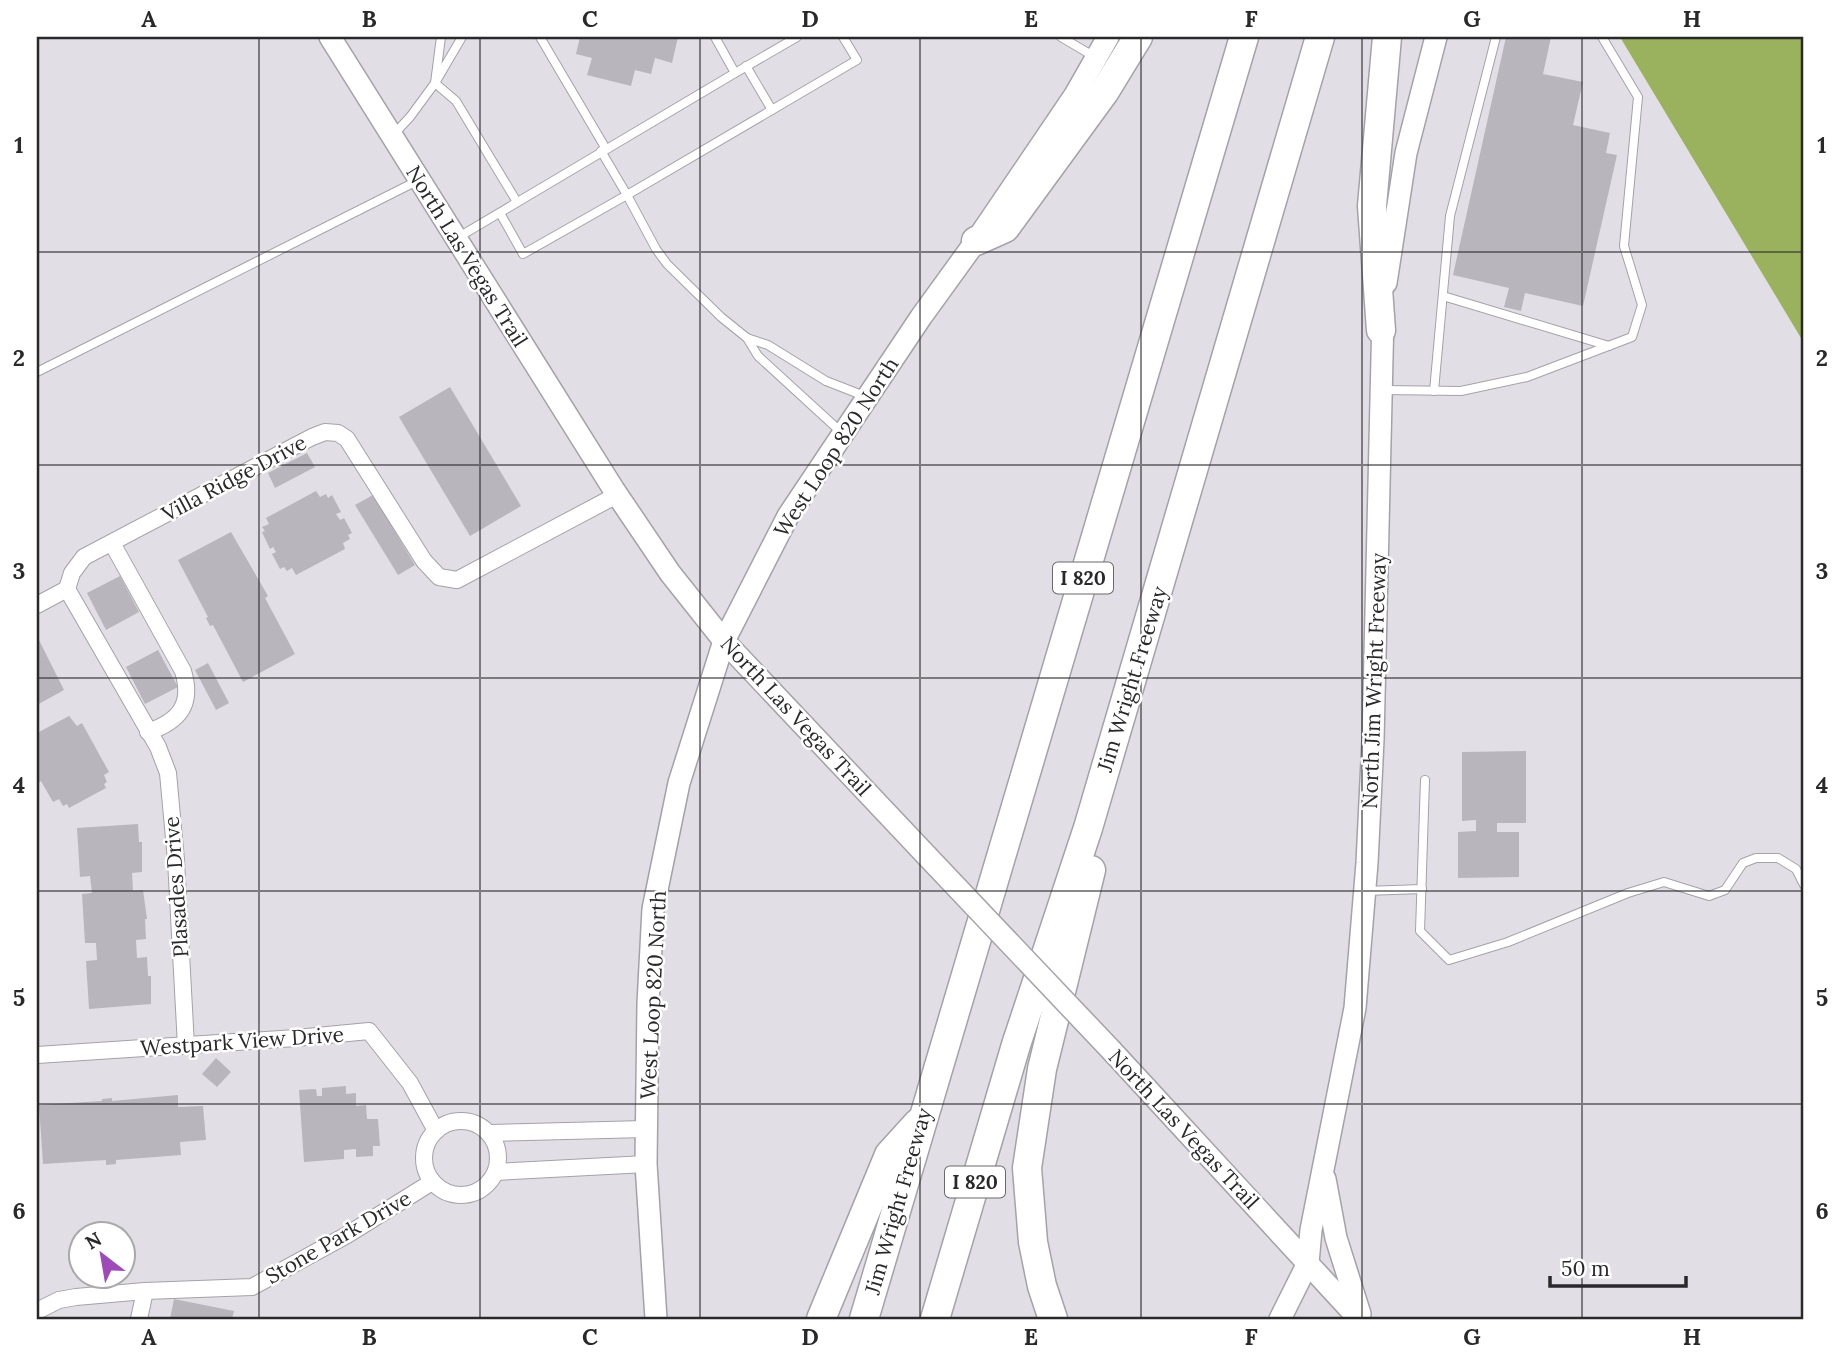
<svg xmlns="http://www.w3.org/2000/svg" width="1841" height="1356" viewBox="0 0 1841 1356" font-family="Lora,serif">
	<style>
		.forest { fill: #9ab15e }
		.building { fill: #b9b5bd }
		.lines { fill: none; stroke-linecap: round; stroke-linejoin: round }
		.lane-casing { stroke: #a5a1a9; stroke-width: 10 }
		.street-casing { stroke: #a5a1a9; stroke-width: 18 }
		.secondary-casing { stroke: #a5a1a9; stroke-width: 24 }
		.highway-casing { stroke: #a5a1a9; stroke-width: 31 }
		.lane { stroke: #fff; stroke-width: 8 }
		.street { stroke: #fff; stroke-width: 16 }
		.secondary { stroke: #fff; stroke-width: 21 }
		.highway { stroke: #fff; stroke-width: 28 }
		.secondary-bridge-casing { stroke: #a5a1a9; stroke-width: 24; stroke-linecap: butt }
		.secondary-bridge { stroke: #fff; stroke-width: 21 }
		.grid { fill: none; stroke: #29282a; stroke-width: 2; stroke-opacity: 0.55 }
		.labels { text-anchor: middle; dominant-baseline: central; stroke-width: 5; stroke-linejoin: round; paint-order: stroke }
		.shield { fill: #fff; stroke: #69686a; stroke-width: 2 }
		.shield-label { font-size: 19px; font-weight: bold; fill: #29282a }
		.street-label { font-size: 21px; fill: #29282a; stroke: #fff }
		.neatline { fill: none; stroke: #29282a; stroke-width: 2.5 }
		.grid-label { font-size: 23px; text-anchor: middle; font-weight: bold; fill: #29282a }
	</style>
	<rect width="100%" height="100%" fill="#e1dee5"/>
	<path class="forest" d="M1620 37H1804V343Z"/>
	<g class="building">
		<path d="M580 37H678L672 63 655 58 651 74 635 70 631 86 587 75 592 58 576 54Z"/>
		<path d="M1506 37H1551L1543 74 1583 82 1573 125 1610 133 1606 153 1617 155 1583 306 1525 293 1521 311 1504 307 1509 288 1453 275Z"/>
		<path d="M450 387 521 506 470 536 399 417Z"/>
		<path d="M307 453 315 467 275 488 268 473Z"/>
		<path d="M316 491 320 497 326 494 328 498 332 495 341 512 336 514 340 520 344 518 352 533 348 535 350 539 343 543 345 549 296 575 292 568 287 571 284 567 280 569 272 554 276 552 273 547 270 549 262 532 265 531 262 527 269 524 266 518Z"/>
		<path d="M373 495 415 565 398 575 355 505Z"/>
		<path d="M231 532 268 596 265 598 295 654 243 682 213 625 210 626 206 618 208 617 178 560Z"/>
		<path d="M120 576 139 612 106 630 87 593Z"/>
		<path d="M37 636 64 690 37 705Z"/>
		<path d="M158 650 178 687 145 704 126 667Z"/>
		<path d="M208 663 229 703 216 710 195 670Z"/>
		<path d="M69 716 77 726 82 723 109 772 104 775 107 782 104 784 106 788 69 808 67 804 63 806 59 799 53 802 41 781 39 783 37 779V733Z"/>
		<path d="M1526 751V823H1497V832H1519V877L1458 878V832L1476 831V820L1462 821V752Z"/>
		<path d="M138 824 139 842H142V872L132 873 133 891 143 890 147 919H145L146 939 136 940 137 958 147 957 148 976H151V1004L89 1009 86 961 97 960 96 943H85L82 894 92 893 90 876 80 877 77 828Z"/>
		<path d="M216 1058 231 1072 217 1087 202 1074Z"/>
		<path d="M346 1086V1094L356 1093V1106L366 1105 367 1119H378L380 1146H373V1156L356 1157V1149L344 1150V1159L304 1162 299 1090 316 1089 317 1096H322V1088Z"/>
		<path d="M178 1095V1107L203 1106 206 1140 180 1142 181 1155 116 1160V1164L106 1165V1160L43 1164 39 1105 102 1101V1099L112 1098V1101Z"/>
		<path d="M174 1299 234 1311 232 1319H170Z"/>
	</g>
	<g class="lines">
		<g class="lane-casing">
			<g id="lane">
				<path d="M462 37 435 83 456 101 517 202"/>
				<path d="M540 37 606 149"/>
				<path d="M843 37 857 60 627 195 656 249 667 264 721 317 747 338 768 345 826 381 867 397"/>
				<path d="M1061 37 1095 57"/>
				<path d="M746 66 772 110"/>
				<path d="M735 73 797 37"/>
				<path d="M394 134 410 117 435 83 441 37"/>
				<path d="M500 213 523 254 627 195 601 151"/>
				<path d="M457 238 735 73 715 37"/>
				<path d="M1443 296 1609 346"/>
				<path d="M747 338 758 356 841 432"/>
				<path d="M37 372 419 180"/>
				<path d="M1383 390 1461 391 1527 377 1632 337 1642 305 1624 246 1638 97 1602 37"/>
				<path d="M1434 391 1450 216 1496 37"/>
				<path d="M1425 780 1420 931 1449 960 1508 942 1628 893 1664 882 1709 896 1725 890 1743 863 1756 858H1778L1796 869 1804 885"/>
				<path d="M1365 891 1422 889"/>
			</g>
		</g>
		<g class="street-casing">
			<g id="street">
				<path d="M112 543 183 671C193 704 180 721 148 732"/>
				<path d="M67 589 158 747 168 773 176 860 186 1046"/>
				<path d="M37 605 67 589 72 573 84 557 312 437 325 432 338 433 347 439 424 561 439 577 457 580 617 495"/>
				<path d="M37 1055 296 1038 369 1031 410 1083 436 1131"/>
				<circle cx="461" cy="1158" r="37"/>
				<path d="M489 1133 645 1129"/>
				<path d="M496 1172 646 1164"/>
				<path d="M37 1311 59 1300 76 1297 145 1291 252 1287 347 1235 432 1182"/>
				<path d="M139 1319 145 1291"/>
			</g>
		</g>
		<g class="secondary-casing">
			<g id="secondary">
				<path d="M330 37 614 490 670 573 724 641 927 856"/>
				<path d="M1386 283 1406 153 1436 37"/>
				<path d="M1112 1051 1359 1319"/>
				<path d="M1325 1179 1336 1238 1360 1314"/>
				<path d="M656 1319 646 1164 648 1004 653 909 679 783 724 641 788 516 921 317 976 241 1075 95 1108 37"/>
				<path d="M1280 1319 1308 1263 1311 1230 1355 1008 1367 863 1373 740 1383 315"/>
			</g>
		</g>
		<g class="highway-casing">
			<g id="highway">
				<path d="M976 241 1005 228 1105 91 1138 37"/>
				<path d="M1381 330 1372 206 1387 37"/>
				<path d="M821 1319 889 1155 918 1123"/>
				<path d="M864 1319 1244 37"/>
				<path d="M935 1319 1016 1045 1088 828 1320 37"/>
				<path d="M1053 1319 1042 1286 1033 1242 1027 1168 1042 1069 1091 870"/>
			</g>
		</g>
		<use href="#lane" class="lane"/>
		<use href="#street" class="street"/>
		<use href="#secondary" class="secondary"/>
		<use href="#highway" class="highway"/>
		<g class="secondary-bridge-casing">
			<path id="secondary-bridge" d="M927 856 1112 1051"/>
		</g>
		<use href="#secondary-bridge" class="secondary-bridge"/>
	</g>
	<path class="grid" d="M259 37V1319M480 37V1319M700 37V1319M920 37V1319M1141 37V1319M1362 37V1319M1582 37V1319M37 252H1804M37 465H1804M37 678H1804M37 891H1804M37 1104H1804"/>
	<g class="labels">
		<g class="shield">
			<rect x="1053" y="562.5" width="60" height="31" rx="5"/>
			<rect x="945" y="1166.5" width="60" height="31" rx="5"/>
		</g>
		<g class="shield-label">
			<text x="1083" y="578">I 820</text>
			<text x="975" y="1182">I 820</text>
		</g>
		<g class="street-label">
			<text transform="translate(467 256) rotate(58)">North Las Vegas Trail</text>
			<text transform="translate(836 447) rotate(-57)">West Loop 820 North</text>
			<text transform="translate(234 478) rotate(-28)">Villa Ridge Drive</text>
			<text transform="translate(1132 679) rotate(-73)">Jim Wright Freeway</text>
			<text transform="translate(1374 681) rotate(-88)">North Jim Wright Freeway</text>
			<text transform="translate(796 716) rotate(47)">North Las Vegas Trail</text>
			<text transform="translate(176 887) rotate(-94)">Plasades Drive</text>
			<text transform="translate(653 995) rotate(-87)">West Loop 820 North</text>
			<text transform="translate(242 1041) rotate(-4)">Westpark View Drive</text>
			<text transform="translate(1184 1129) rotate(47)">North Las Vegas Trail</text>
			<text transform="translate(898 1201) rotate(-74)">Jim Wright Freeway</text>
			<text transform="translate(338 1237) rotate(-30)">Stone Park Drive</text>
		</g>
	</g>
	<rect width="1841" height="1356" fill="none" stroke="#ffffff" stroke-width="77"/>
	<g transform="translate(102 1255) rotate(329)"><circle r="33" fill="#ffffff" stroke="#a9a9aa" stroke-width="2"/>
	<path d="M0-5L12 26L0 18L-12 26Z" fill="#9e4ab8"/>
	<text y="-10" font-size="19" font-weight="bold" text-anchor="middle" fill="#29282a">N</text>
	</g>
	<path d="M1550 1276v10h136v-10" fill="none" stroke="#29282a" stroke-width="3.5"/>
	<text x="1561" y="1276" font-size="21" fill="#29282a" stroke="#ffffff" stroke-width="5" paint-order="stroke">50 m</text>
	<rect x="38" y="38" width="1764" height="1280" class="neatline"/>
	<g class="grid-label">
		<text x="149" y="27">A</text>
		<text x="369" y="27">B</text>
		<text x="590" y="27">C</text>
		<text x="810" y="27">D</text>
		<text x="1031" y="27">E</text>
		<text x="1251" y="27">F</text>
		<text x="1472" y="27">G</text>
		<text x="1692" y="27">H</text>
		<text x="19" y="153">1</text>
		<text x="1822" y="153">1</text>
		<text x="19" y="366">2</text>
		<text x="1822" y="366">2</text>
		<text x="19" y="579">3</text>
		<text x="1822" y="579">3</text>
		<text x="19" y="793">4</text>
		<text x="1822" y="793">4</text>
		<text x="19" y="1006">5</text>
		<text x="1822" y="1006">5</text>
		<text x="19" y="1219">6</text>
		<text x="1822" y="1219">6</text>
		<text x="149" y="1345">A</text>
		<text x="369" y="1345">B</text>
		<text x="590" y="1345">C</text>
		<text x="810" y="1345">D</text>
		<text x="1031" y="1345">E</text>
		<text x="1251" y="1345">F</text>
		<text x="1472" y="1345">G</text>
		<text x="1692" y="1345">H</text>
	</g>
</svg>
